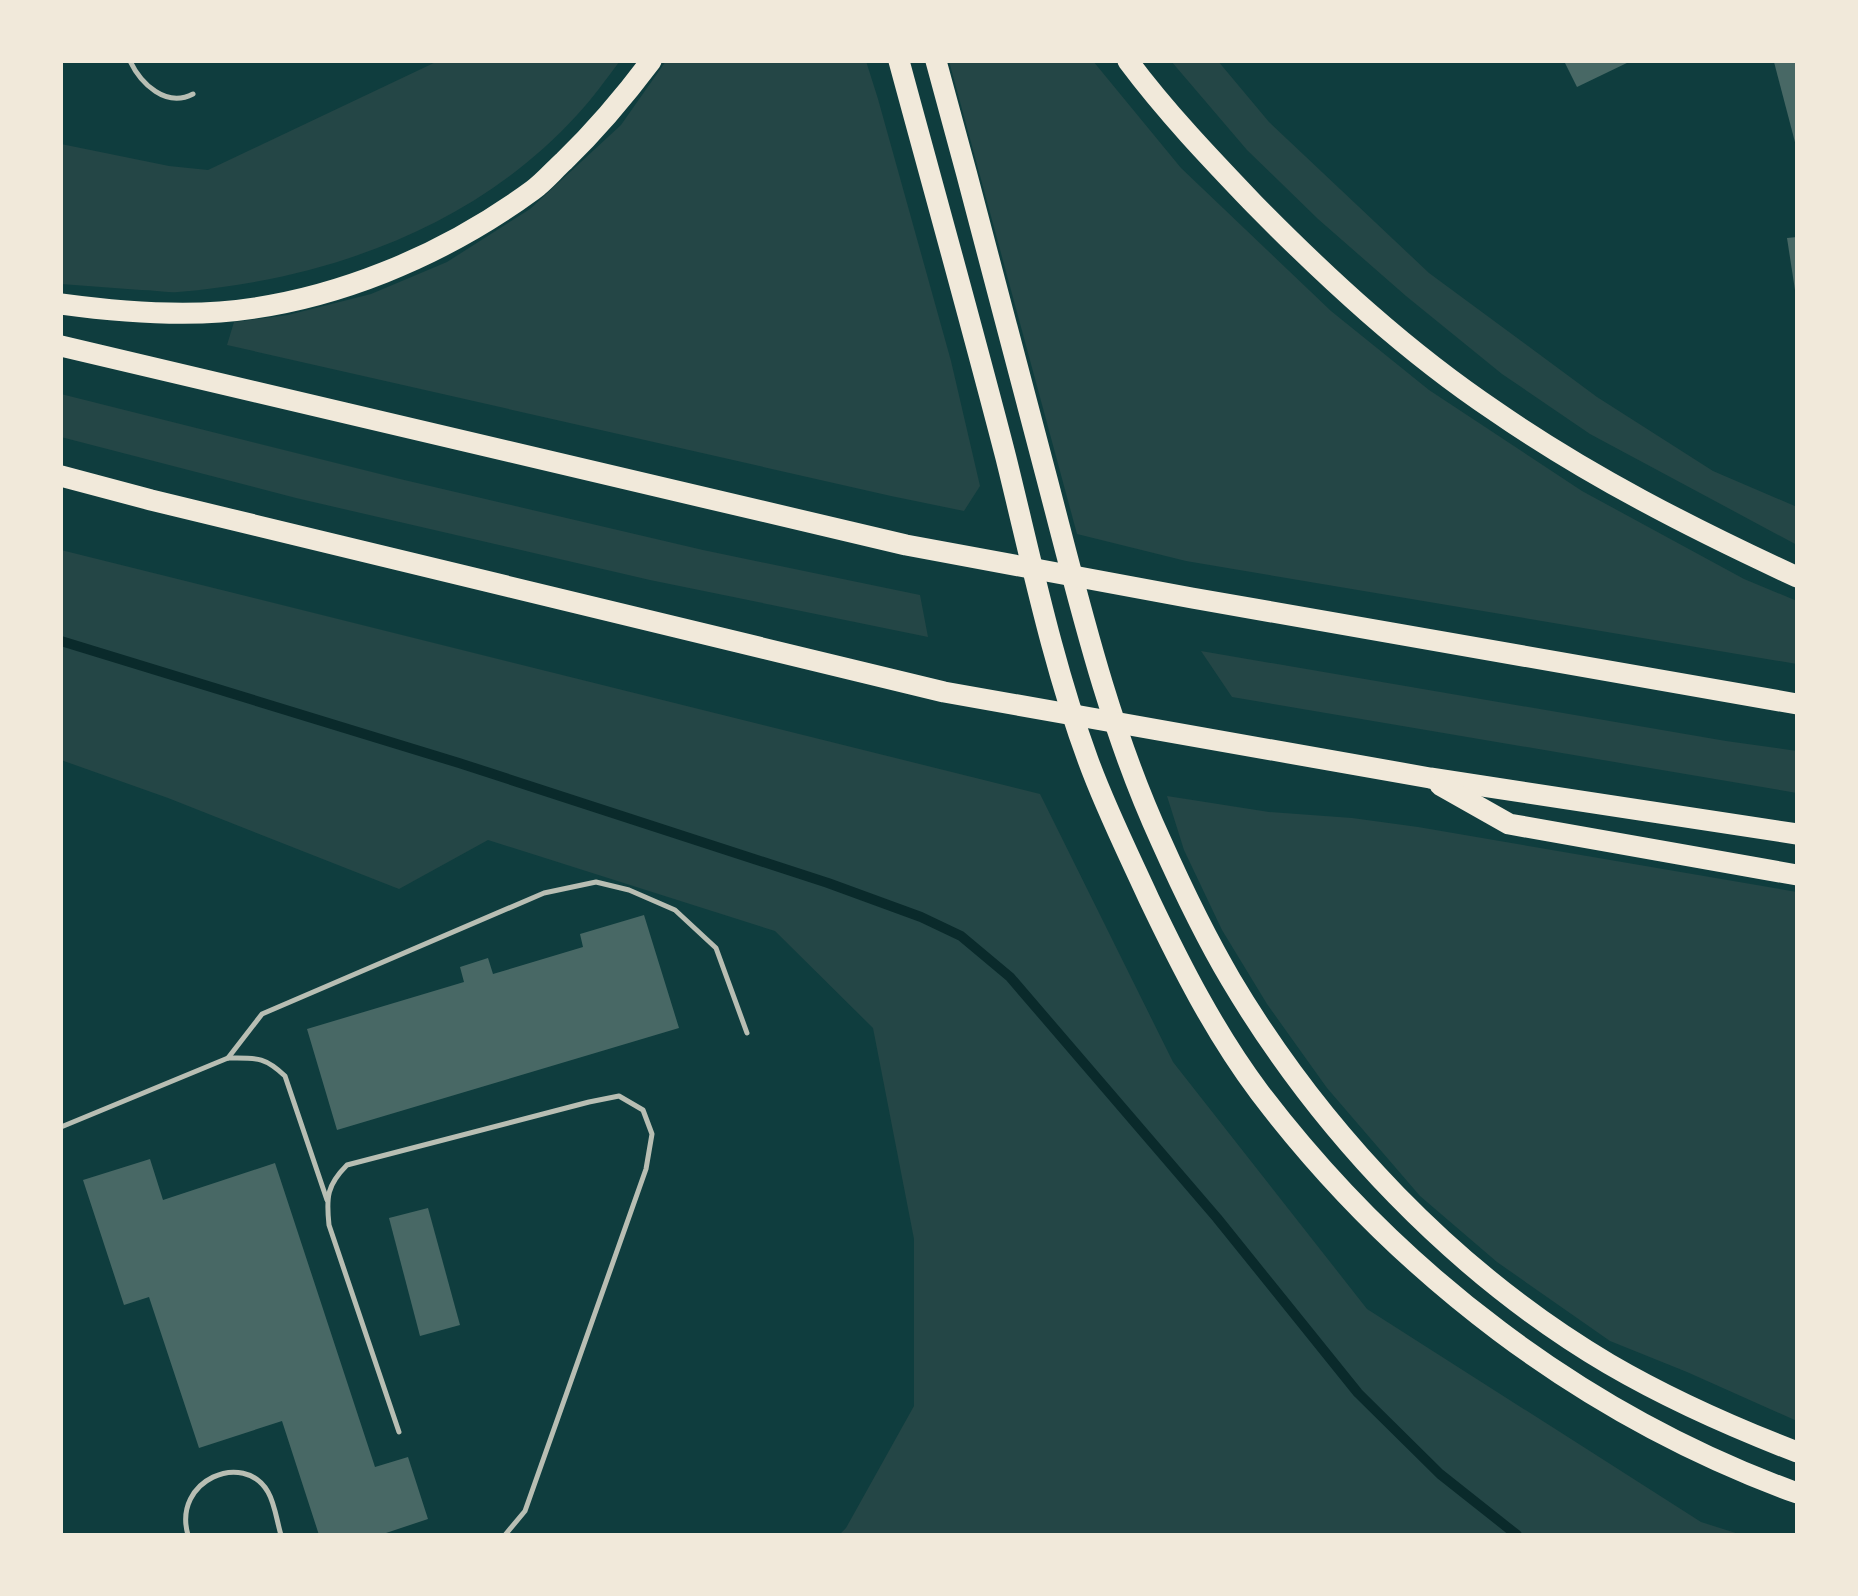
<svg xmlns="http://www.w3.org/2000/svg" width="1858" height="1596" viewBox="0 0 1858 1596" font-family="'Roboto Serif',serif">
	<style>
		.green { fill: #244646 }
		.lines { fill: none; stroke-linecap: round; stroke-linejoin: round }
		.stream { stroke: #0a2a2b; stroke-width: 10 }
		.building { fill: #486865 }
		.service { stroke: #b8beb3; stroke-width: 5 }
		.motorway { stroke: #f1e9da; stroke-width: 21 }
	</style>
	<rect width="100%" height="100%" fill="#0f3d3e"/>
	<g class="green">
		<path d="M438 61H620C606 79 593 98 577 115 475 227 326 280 178 292 166 293 153 290 141 290 114 288 88 286 61 284V144L169 166 208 170Z"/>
		<path d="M666 61H866L878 99 951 361 980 486 964 511 891 496 227 345 234 322 288 315 371 294 447 262 530 209 621 125Z"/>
		<path d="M949 61H1093L1181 168 1331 311 1429 390 1582 491 1744 579 1797 601V664L1186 561 1077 534Z"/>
		<path d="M1171 61H1218L1269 122 1429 273 1597 397 1713 471 1797 507V545L1590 434 1502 374 1406 296 1318 219 1247 150Z"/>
		<path d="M61 394 400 479 703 550 920 595 928 637 650 580 296 498 61 437Z"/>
		<path d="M61 550 1040 794 1173 1062 1367 1309 1701 1522 1742 1535H839L846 1528 914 1406V1239L873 1028 775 931 488 840 399 889 168 798 61 760Z"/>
		<path d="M1201 651 1726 741 1797 751V793L1232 697Z"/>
		<path d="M1167 796 1269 812 1352 818 1418 827 1797 892V1421L1687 1372 1610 1341 1497 1262 1420 1196 1327 1088 1267 1004 1222 930 1184 850Z"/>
	</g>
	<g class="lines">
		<path class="stream" d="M61 641 459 763 828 883 921 917 961 936 1010 977 1217 1218 1358 1393 1440 1474 1517 1535"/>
	</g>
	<g class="building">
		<path d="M1564 61H1631L1577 87Z"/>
		<path d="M1797 61V146H1796L1774 62Z"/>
		<path d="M1797 237V290H1795L1787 238Z"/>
		<path d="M644 915 679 1028 337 1130 307 1029 464 982 460 967 488 958 493 974 583 947 580 934Z"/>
		<path d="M150 1159 163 1200 275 1163 375 1467 408 1457 428 1519 380 1535H319L282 1421 199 1448 149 1297 124 1305 83 1180Z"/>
		<path d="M428 1208 460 1325 420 1336 389 1218Z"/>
	</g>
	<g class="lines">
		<g class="service">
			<path d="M130 61C141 84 166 108 193 94"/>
			<path d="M228 1058 262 1014 544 893 596 882 629 890 675 910 716 948 747 1033"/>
			<path d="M61 1127 228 1058C256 1058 264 1056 285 1076L327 1200"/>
			<path d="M399 1432 329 1225C326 1197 327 1185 347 1165L589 1102 619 1096 643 1110 652 1134 646 1169 525 1511 505 1535"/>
			<path d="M188 1535C172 1480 244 1450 268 1492 275 1504 277 1522 281 1535"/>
		</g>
		<g class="motorway">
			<path d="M899 61C935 194 972 326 1006 458 1031 559 1052 662 1088 760 1105 807 1128 853 1149 899 1181 966 1215 1033 1260 1093 1397 1273 1583 1415 1797 1493"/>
			<path d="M936 61C974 200 1011 339 1047 479 1079 601 1108 726 1161 841 1182 888 1205 936 1231 980 1322 1133 1455 1273 1609 1364 1669 1399 1732 1427 1797 1452"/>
			<path d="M1128 61C1166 112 1210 158 1254 204 1328 279 1407 352 1495 411 1589 476 1693 529 1797 577"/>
			<path d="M61 304C113 311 168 316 220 312 331 303 443 256 533 190 544 182 554 170 564 161 596 130 624 97 651 61"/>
			<path d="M61 346 906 545 1192 598 1797 704"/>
			<path d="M61 476 151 500 944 692 1430 778 1797 834"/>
			<path d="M1440 785 1509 824 1797 875"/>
		</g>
	</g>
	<rect width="1858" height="1596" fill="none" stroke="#f1e9da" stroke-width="126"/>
</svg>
